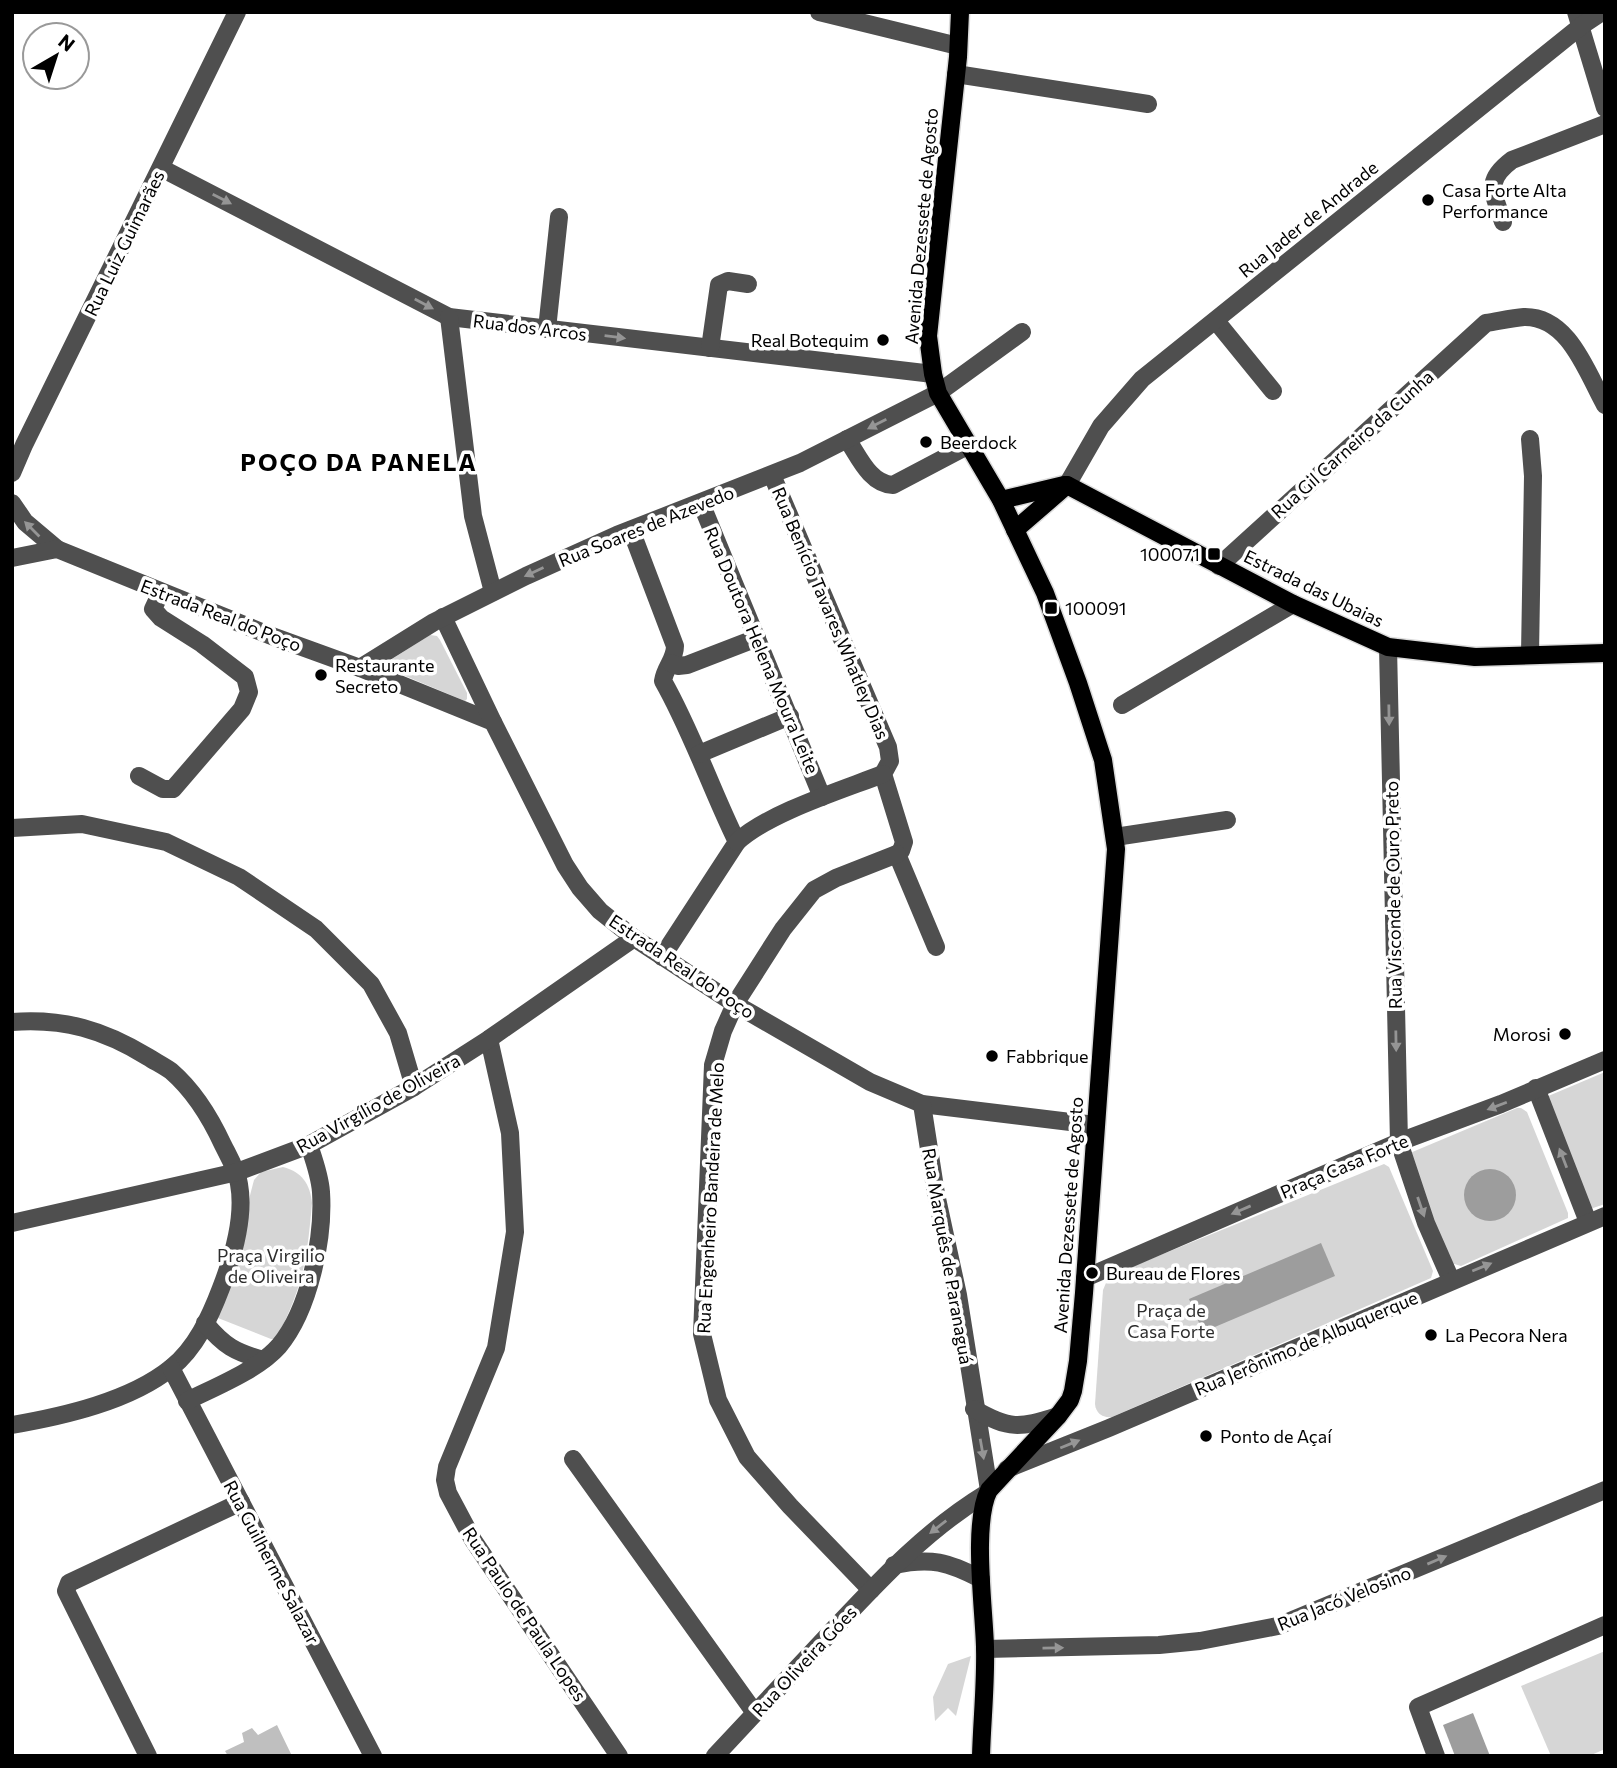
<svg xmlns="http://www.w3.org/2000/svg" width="1617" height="1768" viewBox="0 0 1617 1768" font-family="Commissioner,sans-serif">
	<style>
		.green { fill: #d6d6d6 }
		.water { fill: #9d9d9d }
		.building { fill: #bfbfbf }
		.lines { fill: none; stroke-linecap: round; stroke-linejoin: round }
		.major-casing { stroke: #dbdbdb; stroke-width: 21 }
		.minor { stroke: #4f4f4f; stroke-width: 18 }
		.major { stroke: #000; stroke-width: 18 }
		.oneway { fill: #959595 }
		.poi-dot { fill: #000; stroke: #fff; stroke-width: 2.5 }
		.labels { text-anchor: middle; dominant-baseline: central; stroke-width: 7; stroke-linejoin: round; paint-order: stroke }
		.poi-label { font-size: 18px; fill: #000; stroke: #fff; text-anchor: start }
		.street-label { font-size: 18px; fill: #000; stroke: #fff }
		.park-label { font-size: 18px; fill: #2d2d2d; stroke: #fff }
		.district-label { font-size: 24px; font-weight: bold; letter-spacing: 2px; fill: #000; stroke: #fff }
	</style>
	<rect width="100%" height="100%" fill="#fff"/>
	<g class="green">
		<path d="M430 635 437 636 440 640 467 693V699L465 701 391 670 392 659Z"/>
		<path d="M1605 1072V1204L1590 1209 1546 1097Z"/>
		<path d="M1517 1108H1521L1527 1112 1568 1213V1218L1461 1266 1451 1263 1409 1162 1410 1153Z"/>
		<path d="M1384 1164 1389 1167 1433 1271 1431 1278 1112 1417C1103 1418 1096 1414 1095 1404L1103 1290 1109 1276Z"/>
		<path d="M283 1167C302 1172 310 1184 312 1203 307 1260 303 1287 276 1339H271L218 1318 254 1180 261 1172Z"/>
		<path d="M1605 1651V1749L1589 1756H1551L1521 1686Z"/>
		<path d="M971 1656 956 1716 948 1708 935 1721 933 1697 948 1664Z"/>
	</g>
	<g class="water">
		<circle cx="1490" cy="1195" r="26"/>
		<path d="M1321 1243 1335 1276 1203 1332 1189 1299Z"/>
		<path d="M1473 1713 1490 1756H1455L1443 1725Z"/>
	</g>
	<path class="building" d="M277 1725 292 1756H228L225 1751 244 1742 242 1733 252 1728 258 1735Z"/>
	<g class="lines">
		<g class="major-casing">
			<g id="major">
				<path d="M960 12 958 57 928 336 933 374 938 393 1001 500 1045 593 1078 683 1103 760 1116 849 1084 1293 1078 1361 1073 1391 1070 1400 1058 1416 989 1490C972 1523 984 1608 985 1647 986 1683 982 1720 981 1756"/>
				<path d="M1067 485 1293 604 1388 647 1475 657 1605 653"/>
				<path d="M1001 500 1064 485"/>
				<path d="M1015 530 1067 485"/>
			</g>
		</g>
		<g class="minor">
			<path d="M819 12 958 46"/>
			<path d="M1576 12 1605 108"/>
			<path d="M956 74 1148 104"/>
			<path d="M161 168 449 317 933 374"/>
			<path d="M1503 222C1493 192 1484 181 1512 160L1605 124"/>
			<path d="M449 317 473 516 493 592"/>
			<path d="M1216 321 1273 391"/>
			<path d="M547 329 559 217"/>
			<path d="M710 348 719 285 728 281 748 284"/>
			<path d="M847 439C859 457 870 484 893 485L969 445"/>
			<path d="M1530 439 1533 476 1530 654"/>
			<path d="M12 473 24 445 237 12"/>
			<path d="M772 475 888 747 890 761 883 774 904 842 901 851 897 854 936 947"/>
			<path d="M1067 485 1101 426 1142 379 1581 26 1602 12"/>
			<path d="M12 503 25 522 57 549"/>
			<path d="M701 503 822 797"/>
			<path d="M631 530 675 646C675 660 665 667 663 681 692 732 711 789 737 842L662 957"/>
			<path d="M12 558 57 549 269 635 360 668 493 722 565 865 580 888 600 911 634 938 735 1004 870 1082 922 1104 1095 1125"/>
			<path d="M1219 566 1486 323C1499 321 1512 318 1524 317 1569 316 1587 373 1605 405"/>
			<path d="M443 617 493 722"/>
			<path d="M1388 647 1399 1142 1426 1223 1451 1280"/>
			<path d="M671 663 678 666 687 665 757 638"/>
			<path d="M360 668 434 622 526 576 617 535 800 463 938 393 1022 332"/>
			<path d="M1122 705 1293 604"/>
			<path d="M699 754 790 716"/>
			<path d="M139 776 163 789H173L242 709 249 692 245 677 202 644 161 618 153 609 161 592"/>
			<path d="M12 828 82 824 166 842 239 877 316 929 371 984 398 1033 414 1087"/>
			<path d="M1115 837 1227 820"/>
			<path d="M737 842C768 813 842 790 883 774"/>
			<path d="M12 1022C64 1018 104 1030 148 1057 156 1062 164 1066 171 1071 193 1090 211 1119 223 1145 229 1157 237 1170 239 1184 245 1217 233 1257 221 1288 210 1317 196 1348 171 1368 130 1401 64 1416 12 1425"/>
			<path d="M489 1039 510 1133 515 1232 496 1348 447 1467 445 1480 448 1493 473 1540 619 1756"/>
			<path d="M1536 1088 1588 1222"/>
			<path d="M922 1104 936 1194 958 1295 989 1490"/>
			<path d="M12 1223 237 1172 309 1145 414 1087 489 1039 634 938"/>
			<path d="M1085 1278 1399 1142 1501 1104 1605 1060"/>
			<path d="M205 1323C224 1346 235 1352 263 1360"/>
			<path d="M171 1368 373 1756"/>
			<path d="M187 1401C215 1387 258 1370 279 1346 309 1310 324 1239 321 1192 320 1176 314 1160 309 1145"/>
			<path d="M974 1409C1010 1430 1019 1428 1058 1416"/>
			<path d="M573 1459 755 1713"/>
			<path d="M1007 1469 1109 1428 1605 1216"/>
			<path d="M894 1565C931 1557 948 1562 981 1579"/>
			<path d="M871 1590 790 1506 747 1457 718 1400 702 1334 713 1065 723 1031 735 1004 783 929 814 890 836 878 897 854"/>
			<path d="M985 1649 1159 1645 1200 1641 1278 1626 1605 1490"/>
			<path d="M148 1756 66 1591 69 1583 241 1502"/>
			<path d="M715 1756C754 1714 793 1673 832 1631 880 1580 926 1530 987 1493"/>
			<path d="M1436 1756 1418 1707 1605 1625"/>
		</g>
		<use href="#major" class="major"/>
	</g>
	<defs><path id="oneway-solid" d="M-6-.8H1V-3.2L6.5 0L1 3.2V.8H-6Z" transform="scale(1.75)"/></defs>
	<g class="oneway">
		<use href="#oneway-solid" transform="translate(222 199) rotate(27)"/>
		<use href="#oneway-solid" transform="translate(424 304) rotate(28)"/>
		<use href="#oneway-solid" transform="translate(615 337) rotate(7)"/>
		<use href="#oneway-solid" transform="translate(877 424) rotate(153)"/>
		<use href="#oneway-solid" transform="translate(32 529) rotate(-135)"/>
		<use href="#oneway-solid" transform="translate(534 572) rotate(155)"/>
		<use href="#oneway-solid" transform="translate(1389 715) rotate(89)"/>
		<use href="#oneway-solid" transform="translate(1396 1041) rotate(89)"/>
		<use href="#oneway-solid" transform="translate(1497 1106) rotate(159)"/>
		<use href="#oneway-solid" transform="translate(1563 1158) rotate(-111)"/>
		<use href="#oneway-solid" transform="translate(1421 1207) rotate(71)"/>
		<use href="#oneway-solid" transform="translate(1241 1210) rotate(157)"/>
		<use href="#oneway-solid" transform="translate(1482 1267) rotate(-22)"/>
		<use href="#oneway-solid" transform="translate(1070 1444) rotate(-22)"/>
		<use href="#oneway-solid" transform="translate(982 1449) rotate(80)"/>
		<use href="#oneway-solid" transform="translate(938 1527) rotate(142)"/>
		<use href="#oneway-solid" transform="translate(1437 1560) rotate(-23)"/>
		<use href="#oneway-solid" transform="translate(1053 1648) rotate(-1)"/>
	</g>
	<g class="poi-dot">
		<circle cx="1428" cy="200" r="7"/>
		<circle cx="883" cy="340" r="7"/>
		<circle cx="926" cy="442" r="7"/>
		<rect x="1207" y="547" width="14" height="14" rx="3.5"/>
		<rect x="1044" y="601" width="14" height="14" rx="3.5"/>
		<circle cx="321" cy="675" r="7"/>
		<circle cx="1565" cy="1034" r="7"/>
		<circle cx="992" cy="1056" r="7"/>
		<circle cx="1092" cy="1273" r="7"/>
		<circle cx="1431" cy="1335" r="7"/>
		<circle cx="1206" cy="1436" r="7"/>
	</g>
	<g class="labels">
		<g class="poi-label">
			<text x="1442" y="190">Casa Forte Alta<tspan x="1442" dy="21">Performance</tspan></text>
			<text x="869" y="340" text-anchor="end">Real Botequim</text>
			<text x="940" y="442">Beerdock</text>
			<text x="1200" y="554" text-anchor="end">100071</text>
			<text x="1065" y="608">100091</text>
			<text x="335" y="665">Restaurante<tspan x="335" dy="21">Secreto</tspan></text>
			<text x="1551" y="1034" text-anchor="end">Morosi</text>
			<text x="1006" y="1056">Fabbrique</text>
			<text x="1106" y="1273">Bureau de Flores</text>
			<text x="1445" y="1335">La Pecora Nera</text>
			<text x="1220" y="1436">Ponto de Açaí</text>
		</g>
		<g class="street-label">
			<text transform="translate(1308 219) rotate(-39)">Rua Jader de Andrade</text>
			<text transform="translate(921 226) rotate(-85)">Avenida Dezessete de Agosto</text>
			<text transform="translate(124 243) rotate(-64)">Rua Luiz Guimarães</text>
			<text transform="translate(530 327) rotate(7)">Rua dos Arcos</text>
			<text transform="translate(1352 444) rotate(-42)">Rua Gil Carneiro da Cunha</text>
			<text transform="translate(646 526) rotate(-22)">Rua Soares de Azevedo</text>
			<text transform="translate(1314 588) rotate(26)">Estrada das Ubaias</text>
			<text transform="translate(831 613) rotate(67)">Rua Benício Tavares Whatley Dias</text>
			<text transform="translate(221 615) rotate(21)">Estrada Real do Poço</text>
			<text transform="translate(762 650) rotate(67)">Rua Doutora Helena Moura Leite</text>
			<text transform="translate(1393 895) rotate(-91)">Rua Visconde de Ouro Preto</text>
			<text transform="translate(682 966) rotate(34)">Estrada Real do Poço</text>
			<text transform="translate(378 1103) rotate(-29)">Rua Virgílio de Oliveira</text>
			<text transform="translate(1344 1166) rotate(-23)">Praça Casa Forte</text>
			<text transform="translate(710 1198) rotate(-87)">Rua Engenheiro Bandeira de Melo</text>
			<text transform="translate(1068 1215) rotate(-86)">Avenida Dezessete de Agosto</text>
			<text transform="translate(948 1256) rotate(80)">Rua Marquês de Paranaguá</text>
			<text transform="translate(1306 1343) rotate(-23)">Rua Jerônimo de Albuquerque</text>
			<text transform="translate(272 1562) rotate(62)">Rua Guilherme Salazar</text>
			<text transform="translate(1344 1598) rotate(-22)">Rua Jacó Velosino</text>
			<text transform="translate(525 1614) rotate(56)">Rua Paulo de Paula Lopes</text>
			<text transform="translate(804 1661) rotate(-47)">Rua Oliveira Góes</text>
		</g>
		<g class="park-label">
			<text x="271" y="1255">Praça Virgilio<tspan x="271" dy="21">de Oliveira</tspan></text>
			<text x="1171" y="1310">Praça de<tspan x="1171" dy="21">Casa Forte</tspan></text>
		</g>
		<g class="district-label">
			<text x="359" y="461">POÇO DA PANELA</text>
		</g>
	</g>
	<rect width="1617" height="1768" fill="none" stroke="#000000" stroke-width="28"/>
	<g transform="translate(56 56) rotate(39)"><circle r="33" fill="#ffffff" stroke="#999999" stroke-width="2"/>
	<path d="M0-5L12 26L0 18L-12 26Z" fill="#000000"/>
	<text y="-10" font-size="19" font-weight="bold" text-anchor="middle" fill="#000000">N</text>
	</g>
</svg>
